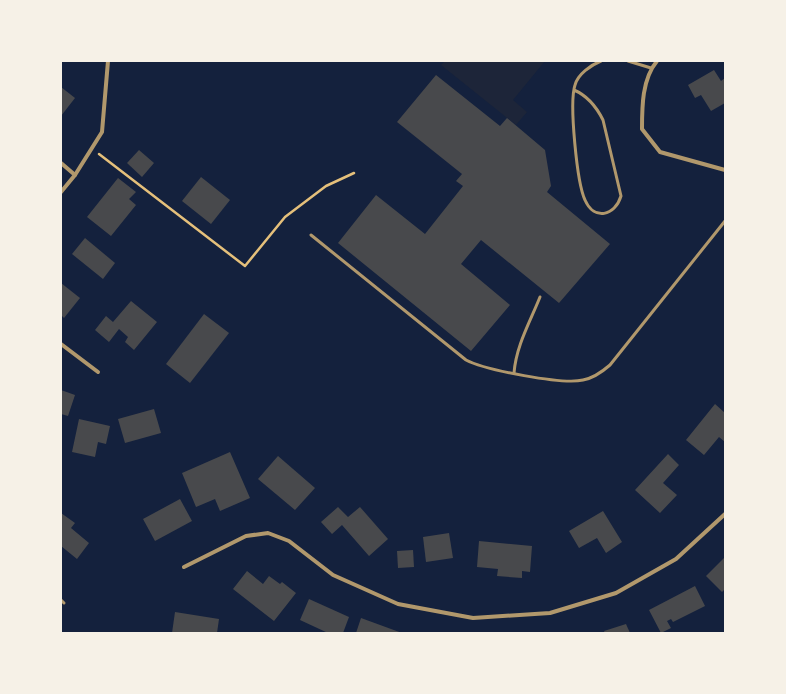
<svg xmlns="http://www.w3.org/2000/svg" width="786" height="694" viewBox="0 0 786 694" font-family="'Source Sans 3',sans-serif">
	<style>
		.green { fill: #1d2539 }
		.building { fill: #48494c }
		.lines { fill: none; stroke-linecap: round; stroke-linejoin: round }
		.path { stroke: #e5c07b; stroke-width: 2.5 }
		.service { stroke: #b1986c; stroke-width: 3 }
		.minor { stroke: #b1986c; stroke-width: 4 }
	</style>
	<rect width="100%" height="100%" fill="#14213d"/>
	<path class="green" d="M445 61H545L513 100 527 112 516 125 441 65Z"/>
	<g class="building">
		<path d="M714 70 721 81 725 78V103L711 111 701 95 695 98 688 85Z"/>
		<path d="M436 75 500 126 507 118 545 150 551 186 547 192 610 244 559 303 481 240 461 264 510 305 471 351 338 243 376 195 425 234 463 186 456 181 462 174 397 122Z"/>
		<path d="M61 87 75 98 61 116Z"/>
		<path d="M139 150 154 163 142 177 127 163Z"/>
		<path d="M201 177 230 200 211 224 182 201Z"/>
		<path d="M118 178 136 192 129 199 136 205 111 236 87 217Z"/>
		<path d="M85 238 115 263 103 279 72 254Z"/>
		<path d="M61 283 80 298 64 318 61 315Z"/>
		<path d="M131 301 157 322 134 350 125 342 128 337 119 329 109 342 95 330 106 316 113 322Z"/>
		<path d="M204 314 229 333 190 383 166 364Z"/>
		<path d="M61 390 75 395 68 416 61 414Z"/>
		<path d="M715 404 725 413V442L719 437 704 455 686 440Z"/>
		<path d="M154 409 161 433 125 443 118 419Z"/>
		<path d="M79 419 110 426 106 444 98 442 95 457 72 452Z"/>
		<path d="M230 452 250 498 220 511 215 499 196 507 182 473Z"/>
		<path d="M668 454 679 465 663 483 677 495 660 513 635 490Z"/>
		<path d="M278 456 315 488 295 510 258 479Z"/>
		<path d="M180 499 192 521 155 541 143 519Z"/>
		<path d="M338 507 348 517 360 507 388 539 369 556 342 525 332 534 321 522Z"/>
		<path d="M603 511 622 542 606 553 597 538 579 548 569 531Z"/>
		<path d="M61 513 75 523 71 528 89 543 77 559 61 546Z"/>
		<path d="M449 533 453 558 426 562 423 537Z"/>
		<path d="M479 541 532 546 530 572 522 571V578L497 576 498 569 477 567Z"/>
		<path d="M413 550 414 567 398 568 397 551Z"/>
		<path d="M725 557V589L722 592 706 576Z"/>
		<path d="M247 571 263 584 269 576 280 584 282 582 296 593 274 621 233 589Z"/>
		<path d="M695 586 705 606 673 622 671 619 667 621 671 628 661 633 649 610Z"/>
		<path d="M309 599 349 617 343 633H328L300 620Z"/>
		<path d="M175 612 219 619 217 633H172Z"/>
		<path d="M361 618 402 633H356Z"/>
		<path d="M626 624 630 633H605L604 631Z"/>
	</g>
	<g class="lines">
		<path class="path" d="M99 154 245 266 285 217 326 186 354 173"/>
		<g class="service">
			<path d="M628 61 651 68"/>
			<path d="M574 90C588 96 596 106 603 120L621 196C615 216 594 221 585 200 577 183 569 103 575 85 578 74 591 65 601 61"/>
			<path d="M311 235 466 360C485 370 563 385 583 380 594 378 602 372 610 365L725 221"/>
			<path d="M514 373C516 346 530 322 540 297"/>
			<path d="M61 600 64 603"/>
		</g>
		<g class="minor">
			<path d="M657 61C642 79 642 107 642 129L660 152 725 170"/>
			<path d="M61 163 75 175"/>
			<path d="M61 192 75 175 102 132 108 61"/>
			<path d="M61 344 98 372"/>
			<path d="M184 567 246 536 268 533 289 541 333 575 398 604 473 618 550 613 616 593 676 559 725 514"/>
		</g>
	</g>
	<rect width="786" height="694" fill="none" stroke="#f6f1e7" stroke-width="124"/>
</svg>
